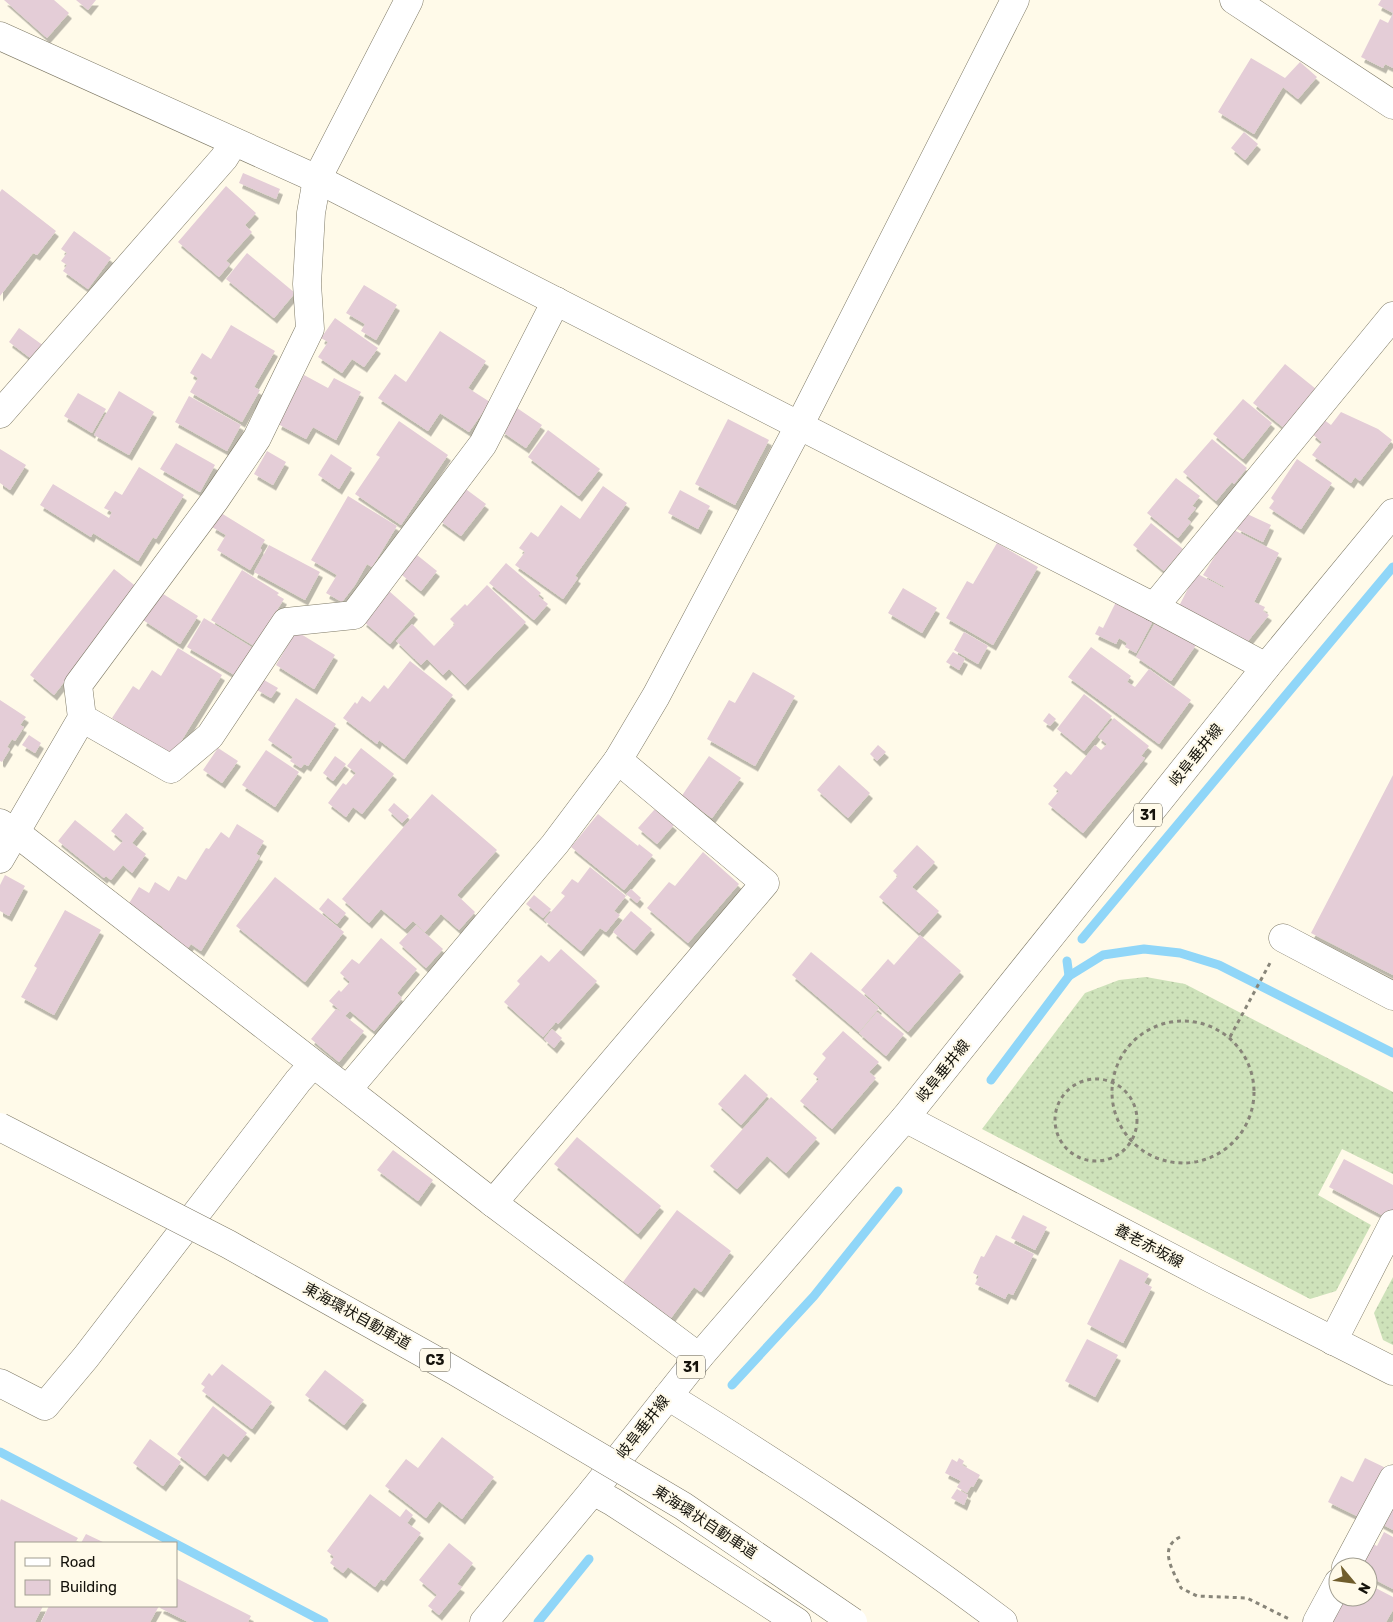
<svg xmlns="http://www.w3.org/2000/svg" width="1393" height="1622" viewBox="0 0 1393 1622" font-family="Rubik,'Noto Sans JP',sans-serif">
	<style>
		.grass { fill: url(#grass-dots) }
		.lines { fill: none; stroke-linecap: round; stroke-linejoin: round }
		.stream { stroke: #90d6f8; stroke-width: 9 }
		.building { fill: #e4cdd7; filter: url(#shadow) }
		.minor-casing { stroke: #7e7966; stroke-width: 29 }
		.major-casing { stroke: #7e7966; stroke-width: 29 }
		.path { stroke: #888579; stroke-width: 3; stroke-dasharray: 4 4; stroke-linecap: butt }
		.minor { stroke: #fff; stroke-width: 28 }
		.major { stroke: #fff; stroke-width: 28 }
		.highway-bridge-casing { stroke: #7e7966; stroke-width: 29; stroke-linecap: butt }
		.highway-bridge { stroke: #fff; stroke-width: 28 }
		.labels { text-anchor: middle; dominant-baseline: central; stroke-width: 4; stroke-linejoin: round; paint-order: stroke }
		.shield { fill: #fffae9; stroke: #5b584e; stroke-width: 1 }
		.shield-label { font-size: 14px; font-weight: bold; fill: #15130c }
		.street-label { font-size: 15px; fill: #15130c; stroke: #fffae9 }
	</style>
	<defs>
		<pattern id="grass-dots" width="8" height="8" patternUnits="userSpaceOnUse" patternTransform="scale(1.25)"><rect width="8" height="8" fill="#cee2ba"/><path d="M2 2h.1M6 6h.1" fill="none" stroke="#b0c19f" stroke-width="1.8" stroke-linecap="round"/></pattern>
		<filter id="shadow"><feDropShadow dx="3" dy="5.5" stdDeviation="0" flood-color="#0004"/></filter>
	</defs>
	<rect width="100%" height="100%" fill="#fffae9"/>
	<g class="grass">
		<path d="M1146 977 1185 984 1393 1092V1174L1342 1149 1318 1195 1371 1225 1336 1291 1310 1299 982 1129 1085 993 1119 980Z"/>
		<path d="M1393 1277V1345L1383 1340 1374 1313Z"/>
	</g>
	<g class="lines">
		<g class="stream">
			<path d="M1082 939 1393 567"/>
			<path d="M1067 961 1069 976"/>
			<path d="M991 1080 1069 976 1103 955 1144 949 1180 953 1219 965 1393 1053"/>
			<path d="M732 1385 814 1296 898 1191"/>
			<path d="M0 1452 174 1543"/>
			<path d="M176 1544 324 1622"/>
			<path d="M538 1622 589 1559"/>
		</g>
	</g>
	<g class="building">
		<path d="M4 0H54L69 13 47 38Z"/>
		<path d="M76 0H96L88 10Z"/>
		<path d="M1381 0H1393V68L1385 64 1383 68 1361 57 1380 19 1388 23 1393 13 1378 5Z"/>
		<path d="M1251 58 1285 78 1300 62 1317 77 1298 99 1283 87 1254 134 1218 112Z"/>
		<path d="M1244 132 1258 144 1245 160 1231 148Z"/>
		<path d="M243 173 280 189 276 199 239 183Z"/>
		<path d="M226 186 256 213 245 225 252 232 226 261 230 264 219 277 178 242Z"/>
		<path d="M2 189 56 231 37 255 33 253 0 296V192Z"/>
		<path d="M74 231 111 258 88 289 63 271 67 265 61 261 67 253 61 249Z"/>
		<path d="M247 253 295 293 274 318 226 279Z"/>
		<path d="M364 285 397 305 376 340 361 331 365 324 346 313Z"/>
		<path d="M335 318 378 348 364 367 352 359 342 373 318 357 328 342 321 338Z"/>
		<path d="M231 325 275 351 254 387 260 390 242 422 190 392 198 378 190 373 202 353 211 359Z"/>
		<path d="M19 328 44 346 33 360 9 342Z"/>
		<path d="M440 331 486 361 468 388 490 402 469 432 440 413 428 431 378 398 395 374 406 382Z"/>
		<path d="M1285 364 1316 389 1284 428 1253 403Z"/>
		<path d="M304 375 328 388 334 378 361 392 336 440 313 427 306 439 278 424Z"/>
		<path d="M119 391 154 412 129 455 94 435Z"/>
		<path d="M78 393 106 409 92 433 64 416Z"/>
		<path d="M189 396 241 425 227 451 175 422Z"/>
		<path d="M1243 399 1272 423 1243 459 1213 434Z"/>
		<path d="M517 408 542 425 526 448 501 431Z"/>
		<path d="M1341 412 1378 429 1392 440 1360 481 1355 477 1351 483 1312 455 1322 442 1312 434 1323 419 1331 425Z"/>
		<path d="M728 419 769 440 735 505 695 484Z"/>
		<path d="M399 421 448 455 401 525 355 494 380 457 376 455Z"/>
		<path d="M548 430 600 469 579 496 528 457Z"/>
		<path d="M1212 439 1247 468 1234 484 1232 482 1216 501 1183 472Z"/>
		<path d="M176 443 215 465 200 492 160 469Z"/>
		<path d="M0 449 26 465 10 490 0 483Z"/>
		<path d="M267 451 286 462 273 485 254 474Z"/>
		<path d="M331 454 352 468 339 489 318 475Z"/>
		<path d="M1297 459 1332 483 1301 529 1269 508 1274 501 1271 498Z"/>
		<path d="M139 467 184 495 156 539 153 537 138 561 93 533 91 537 40 505 53 484 109 518 112 512 104 508 115 491 122 495Z"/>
		<path d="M1176 478 1200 496 1192 506 1196 508 1187 519 1191 522 1178 538 1147 513Z"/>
		<path d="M603 486 627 503 575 576 578 578 563 599 515 565 525 552 519 548 531 532 538 537 561 505 580 519Z"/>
		<path d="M463 487 486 504 461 536 439 520Z"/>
		<path d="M680 490 710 506 698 529 668 513Z"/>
		<path d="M348 496 397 526 372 567 367 564 355 585 342 602 326 593 337 575 311 560Z"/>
		<path d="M221 513 265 540 260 548 262 550 250 570 217 550 226 535 212 527Z"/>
		<path d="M1245 513 1271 525 1263 542 1237 529Z"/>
		<path d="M1151 523 1183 549 1164 571 1133 545Z"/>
		<path d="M1232 529 1279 553 1254 602 1265 607 1263 611 1269 615 1244 646 1177 610 1196 573 1224 588 1225 587 1203 575Z"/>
		<path d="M997 543 1038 567 993 645 946 618 967 581 973 584Z"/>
		<path d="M269 545 320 572 305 600 254 572Z"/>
		<path d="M417 555 437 571 421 591 402 575Z"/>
		<path d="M506 563 541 593 538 596 548 604 534 620 489 583Z"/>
		<path d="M114 569 138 588 54 695 30 675Z"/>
		<path d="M242 570 279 593 277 595 284 599 254 646 211 620Z"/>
		<path d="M487 585 526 622 465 685 449 669 443 675 427 659 421 665 396 641 412 624 434 646 455 624 450 619 465 604 467 606Z"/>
		<path d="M903 588 937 608 922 633 888 613Z"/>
		<path d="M389 591 415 614 390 644 363 621Z"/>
		<path d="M160 592 198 616 180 644 143 620Z"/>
		<path d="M1117 600 1154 619 1136 653 1125 647 1127 643 1119 638 1116 644 1095 634 1099 626 1103 628Z"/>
		<path d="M204 618 253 648 236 676 187 647Z"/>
		<path d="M1156 621 1196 645 1171 681 1136 657Z"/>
		<path d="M296 631 335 655 314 689 276 665Z"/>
		<path d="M964 632 988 646 978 664 954 650Z"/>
		<path d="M1091 647 1131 676 1127 682 1135 687 1149 669 1191 700 1159 744 1068 677Z"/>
		<path d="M178 648 222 675 172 756 112 718 133 686 139 690 152 670 161 676Z"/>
		<path d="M953 652 965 659 959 670 946 662Z"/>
		<path d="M410 661 453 695 404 759 379 740 377 744 343 718 355 702 357 704 362 696 370 702 384 685 388 689Z"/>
		<path d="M753 672 795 696 755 766 707 739 729 700 735 703Z"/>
		<path d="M264 680 278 688 271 698 257 690Z"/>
		<path d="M1084 694 1112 716 1084 751 1057 729Z"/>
		<path d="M296 698 336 724 308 766 304 764 301 768 290 761 293 757 268 740Z"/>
		<path d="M0 700 26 717 20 725 24 727 15 741 12 739 7 747 10 749 2 762 0 761Z"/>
		<path d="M1049 713 1056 719 1050 726 1043 721Z"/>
		<path d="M1114 718 1149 746 1141 756 1145 758 1083 833 1048 804 1059 791 1053 786 1066 771 1071 775 1095 745 1101 750 1107 744 1098 737Z"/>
		<path d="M29 735 41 743 35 753 22 745Z"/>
		<path d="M878 745 886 752 877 761 870 754Z"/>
		<path d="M218 748 238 761 222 783 203 770Z"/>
		<path d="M361 748 394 774 362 814 353 807 346 817 328 803 343 783 346 785 356 773 347 766Z"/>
		<path d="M266 750 299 772 275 807 242 785Z"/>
		<path d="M335 756 346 764 333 781 323 773Z"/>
		<path d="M709 756 741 778 712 818 681 797Z"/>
		<path d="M839 765 870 793 848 818 817 790Z"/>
		<path d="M1393 775V975L1311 933Z"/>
		<path d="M432 794 497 850 457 895 475 912 459 930 441 914 425 932 413 921 405 929 381 909 369 923 342 899Z"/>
		<path d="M394 803 409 816 402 823 388 810Z"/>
		<path d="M655 809 674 825 657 844 638 828Z"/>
		<path d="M126 813 144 828 132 843 146 854 132 873 123 865 111 880 106 876 104 878 58 841 75 820 114 851 123 841 111 831Z"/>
		<path d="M598 814 638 846 639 844 653 855 624 890 571 847Z"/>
		<path d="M237 824 264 841 256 854 260 856 201 951 191 944 187 949 160 932 163 927 128 905 139 887 149 893 155 882 169 891 178 876 186 880 206 848 209 849 221 832 229 838Z"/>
		<path d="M917 845 935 862 912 887 939 911 919 933 879 897 898 876 893 871Z"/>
		<path d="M703 852 739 884 688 943 647 908 669 882 675 886Z"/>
		<path d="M590 867 626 896 614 911 620 915 606 932 600 928 581 951 544 920 565 896 561 893 572 879 578 883Z"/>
		<path d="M5 875 25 886 9 916 0 911V885Z"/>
		<path d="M275 877 344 932 305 982 236 926Z"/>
		<path d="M631 889 641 898 637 903 626 894Z"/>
		<path d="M534 895 551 909 543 918 526 904Z"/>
		<path d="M328 898 346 913 337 924 319 909Z"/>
		<path d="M65 910 101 930 54 1015 21 997 37 968 34 966Z"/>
		<path d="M631 911 652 929 634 950 613 932Z"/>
		<path d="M416 925 443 949 426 968 399 943Z"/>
		<path d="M920 935 961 971 908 1032 861 990 888 959 894 965Z"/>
		<path d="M381 938 417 969 397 993 402 998 374 1031 350 1011 345 1016 364 1031 339 1062 311 1039 336 1009 342 1012 329 1001 339 990 341 992 350 982 340 973 352 959 359 964Z"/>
		<path d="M561 949 597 981 558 1024 556 1022 543 1037 504 1002 520 984 517 981 541 955 549 962Z"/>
		<path d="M811 952 879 1008 859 1032 792 975Z"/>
		<path d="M877 1012 904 1034 886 1056 859 1033Z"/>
		<path d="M552 1029 562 1038 554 1048 544 1039Z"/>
		<path d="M843 1031 879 1062 869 1072 876 1078 832 1129 800 1101 819 1079 813 1074 826 1058 822 1054Z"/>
		<path d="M745 1074 768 1095 741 1125 718 1104Z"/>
		<path d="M771 1097 817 1138 786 1173 767 1156 737 1189 710 1166Z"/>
		<path d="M577 1137 661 1206 638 1234 554 1164Z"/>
		<path d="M393 1150 433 1180 418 1201 377 1170Z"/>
		<path d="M1344 1159 1393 1185V1221L1329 1187Z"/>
		<path d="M677 1210 731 1251 701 1292 694 1287 671 1318 623 1282Z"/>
		<path d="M1023 1215 1047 1227 1035 1250 1011 1238Z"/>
		<path d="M996 1235 1034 1254 1013 1295 1008 1293 1005 1299 975 1284 979 1276 973 1273 981 1256 984 1257Z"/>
		<path d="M1120 1259 1149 1274 1144 1283 1152 1287 1123 1343 1087 1324Z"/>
		<path d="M1087 1339 1118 1355 1095 1397 1065 1381Z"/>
		<path d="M222 1364 272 1402 252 1429 202 1391 205 1387 201 1384 209 1373 212 1376Z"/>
		<path d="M325 1370 364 1400 344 1425 305 1395Z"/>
		<path d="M213 1406 247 1433 228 1457 223 1453 205 1476 177 1454Z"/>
		<path d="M442 1437 494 1477 462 1519 439 1501 426 1518 385 1486 406 1459 418 1468Z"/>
		<path d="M150 1439 181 1462 163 1486 133 1463Z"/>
		<path d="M959 1458 964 1461 962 1465 980 1475 973 1487 971 1486 967 1493 957 1487 961 1481 945 1473 952 1459 957 1462Z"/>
		<path d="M1365 1458 1388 1469 1363 1519 1328 1502 1341 1476 1353 1482Z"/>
		<path d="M957 1489 968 1495 964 1505 951 1498Z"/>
		<path d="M370 1494 400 1517 406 1509 413 1515 407 1523 421 1533 384 1581 381 1579 375 1587 348 1567 343 1573 330 1563 334 1557 327 1551Z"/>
		<path d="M1393 1497V1530L1380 1523Z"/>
		<path d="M1 1499 78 1538 75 1543H16V1606H43L35 1622H0V1502Z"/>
		<path d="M1384 1532 1393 1537V1589L1368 1576V1567H1353L1367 1541 1377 1546Z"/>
		<path d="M86 1534 105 1543H81Z"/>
		<path d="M449 1543 473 1563 457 1584 462 1587 439 1615 428 1606 437 1595 419 1580Z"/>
		<path d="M176 1578 251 1616 248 1622H188L160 1608 161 1606H176Z"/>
		<path d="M1368 1584 1393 1597V1610L1386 1622H1322L1338 1597H1368Z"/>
		<path d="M49 1606H159L150 1622H41Z"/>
	</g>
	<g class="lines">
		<g class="minor-casing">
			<g id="minor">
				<path d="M1234 0 1393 105"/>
				<path d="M0 36 317 179 1154 607 1266 667"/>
				<path d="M0 414 224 158 234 142"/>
				<path d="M1154 607 1393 316"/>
				<path d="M82 718 171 769 210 736 286 622 354 615 483 444 556 301"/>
				<path d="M0 823 15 832 493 1203 699 1357"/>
				<path d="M0 859 82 718 78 685 215 500 257 438 310 329 307 284 311 213 317 179 409 0"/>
				<path d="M1283 938 1393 996"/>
				<path d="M348 1089 555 844 618 760 656 696 799 426 1015 0"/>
				<path d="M493 1203 765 883 618 760"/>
				<path d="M1333 1341 1393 1224"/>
				<path d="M0 1383 45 1406 86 1357 298 1081 313 1064"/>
				<path d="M668 1396C782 1467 895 1540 1003 1622"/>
				<path d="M593 1491 613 1502 797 1622"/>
				<path d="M1346 1567 1393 1479"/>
				<path d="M1317 1622 1338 1583"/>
			</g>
		</g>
		<g class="major-casing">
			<g id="major">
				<path d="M905 1118 1212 1279 1393 1371"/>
				<path d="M484 1622 593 1491 699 1357 905 1118 1266 667 1393 513"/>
			</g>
		</g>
		<g class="path">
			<circle cx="1183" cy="1092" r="71"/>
			<path d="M1230 1037 1270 963"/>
			<circle cx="1096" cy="1120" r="41"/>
			<path d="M1180 1537C1157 1548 1174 1572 1181 1588L1197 1596 1247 1598 1289 1619"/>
		</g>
		<use href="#minor" class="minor"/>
		<use href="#major" class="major"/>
		<g class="highway-bridge-casing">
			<path id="highway-bridge" d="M0 1127 228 1244 453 1370 683 1506 853 1622"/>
		</g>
		<use href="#highway-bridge" class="highway-bridge"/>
	</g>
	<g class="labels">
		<g class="shield">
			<rect x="1134" y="803.5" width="28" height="23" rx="4"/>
			<rect x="420" y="1348.5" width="30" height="23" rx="4"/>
			<rect x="677" y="1355.5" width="28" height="23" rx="4"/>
		</g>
		<g class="shield-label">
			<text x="1148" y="815">31</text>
			<text x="435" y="1360">C3</text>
			<text x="691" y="1367">31</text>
		</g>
		<g class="street-label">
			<text transform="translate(1196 755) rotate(-51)">岐阜垂井線</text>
			<text transform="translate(943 1071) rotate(-51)">岐阜垂井線</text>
			<text transform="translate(1149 1246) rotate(28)">養老赤坂線</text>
			<text transform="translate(357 1316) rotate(29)">東海環状自動車道</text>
			<text transform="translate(643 1427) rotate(-52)">岐阜垂井線</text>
			<text transform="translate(705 1522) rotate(33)">東海環状自動車道</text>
		</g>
	</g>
	<rect x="15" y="1542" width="162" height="65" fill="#fffae9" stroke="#a19e91"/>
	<rect x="25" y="1558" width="25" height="8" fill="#ffffff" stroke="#a19e91"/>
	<text x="60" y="1567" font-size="15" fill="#15130c">Road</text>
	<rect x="25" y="1580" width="25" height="15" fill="#e4cdd7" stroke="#a19e91"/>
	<text x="60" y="1592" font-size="15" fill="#15130c">Building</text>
	<g transform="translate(1353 1582) rotate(119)"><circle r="24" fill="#fffae9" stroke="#a19e91"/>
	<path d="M0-4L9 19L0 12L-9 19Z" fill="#705d2c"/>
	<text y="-8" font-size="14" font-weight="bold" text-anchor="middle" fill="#15130c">N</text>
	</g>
</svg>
